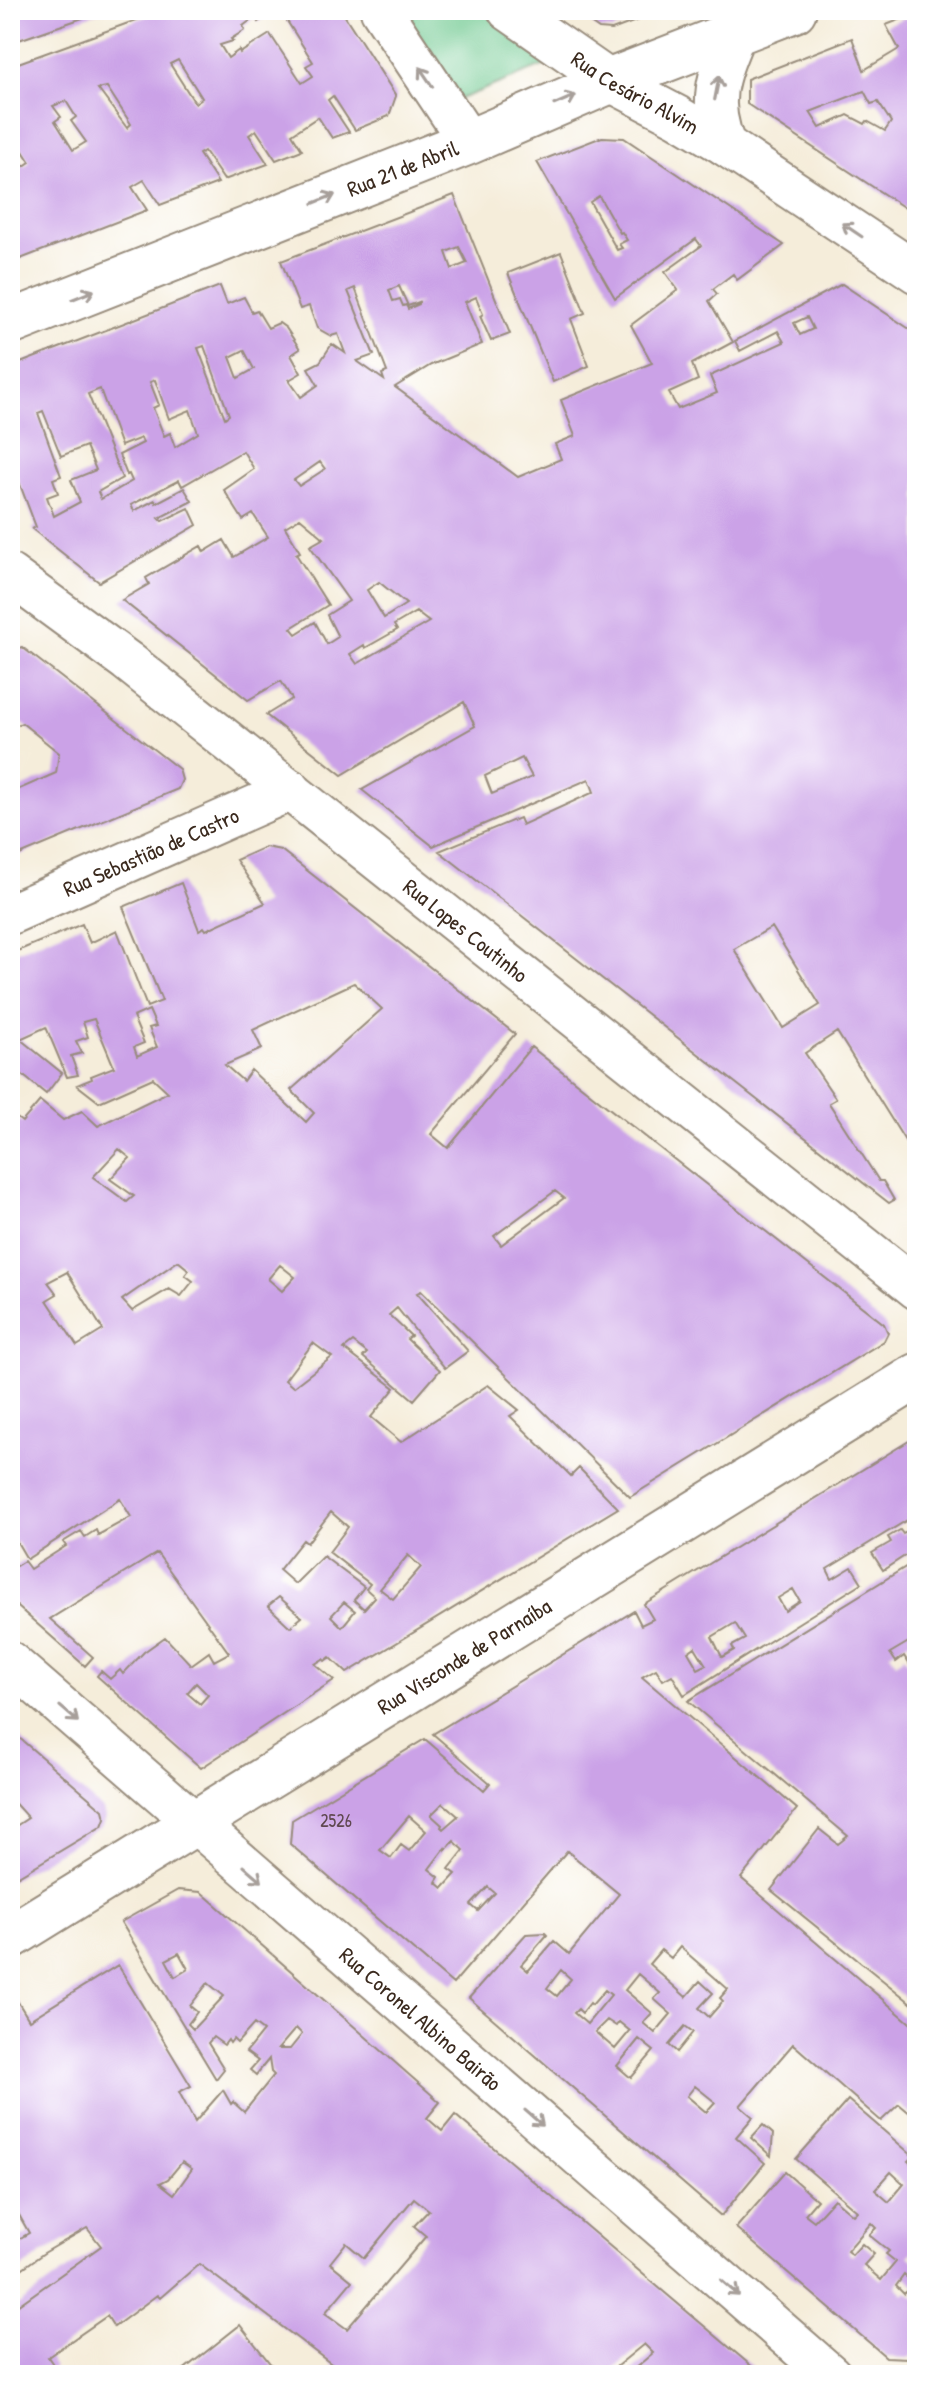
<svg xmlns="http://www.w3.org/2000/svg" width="927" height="2385" viewBox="0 0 927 2385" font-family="'Patrick Hand',sans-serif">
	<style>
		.green { fill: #70c990; stroke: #567a57; stroke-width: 2 }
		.building { fill: #cba2e7; fill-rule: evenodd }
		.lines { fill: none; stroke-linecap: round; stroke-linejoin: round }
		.street-casing { stroke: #988c7c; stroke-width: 44 }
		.secondary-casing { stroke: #988c7c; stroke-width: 48 }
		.street { stroke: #fff; stroke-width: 40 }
		.secondary { stroke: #fff; stroke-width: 44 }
		.oneway { stroke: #a79f9a }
		.labels { text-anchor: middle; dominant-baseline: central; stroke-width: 8; stroke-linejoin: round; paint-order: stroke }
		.number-label { font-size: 18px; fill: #5f4850 }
		.street-label { font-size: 22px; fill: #3b2a1e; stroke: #fff }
	</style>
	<rect width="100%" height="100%" fill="#fff"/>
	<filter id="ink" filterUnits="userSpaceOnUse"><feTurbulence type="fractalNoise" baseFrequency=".0125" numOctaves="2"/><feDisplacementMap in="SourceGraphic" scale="16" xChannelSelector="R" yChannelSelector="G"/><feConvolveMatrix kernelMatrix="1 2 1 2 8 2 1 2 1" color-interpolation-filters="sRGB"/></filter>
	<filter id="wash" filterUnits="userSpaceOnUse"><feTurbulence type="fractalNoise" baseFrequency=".006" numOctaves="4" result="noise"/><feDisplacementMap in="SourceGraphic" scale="32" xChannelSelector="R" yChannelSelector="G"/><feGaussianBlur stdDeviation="1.8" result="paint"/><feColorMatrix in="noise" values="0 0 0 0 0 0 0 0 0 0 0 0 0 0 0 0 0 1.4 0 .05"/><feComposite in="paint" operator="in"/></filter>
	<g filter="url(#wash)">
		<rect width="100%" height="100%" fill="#f5edda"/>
		<path class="green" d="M404 10H488L558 60 458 100Z"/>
		<g id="blocks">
			<g class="building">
				<path d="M10 10H103V11L10 43Z"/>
				<path d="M164 10H269L271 13 258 22 255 17 243 26 245 30 231 39 233 41 220 45 228 58 239 50 240 53 270 34 302 83 313 76 306 66 313 62 280 10H341L396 96 389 116 355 130 333 96 328 100 349 132 332 138 318 117 292 134 302 150 276 160 256 130 249 135 268 164 224 180 204 151 199 154 218 183 160 205 144 180 132 187 147 210 10 263V145L24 166 30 162 10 131V66ZM178 60 202 98 195 103 170 64ZM107 87 131 124 127 128 98 89ZM66 101 76 117 71 121 86 142 73 150 55 121 61 117 53 106Z"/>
				<path d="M572 10H665L612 30 599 29Z"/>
				<path d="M917 13V216L747 104V79L852 38 864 70 899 49 886 25ZM864 91 871 104 878 102 891 122 885 131 867 121 865 124 848 115 820 128 810 112Z"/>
				<path d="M602 137 624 138 784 245 737 280 733 274 713 289 717 294 709 301 733 342 692 364 698 380 669 393 678 409 717 393 710 376 784 342 778 331 740 351 735 341 842 284 917 334V1160L837 1032 805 1053 836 1099 829 1103 879 1181H883L894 1200 889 1203 439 851 519 818 522 825 594 792 589 779 433 846 362 790 475 726 464 702 342 775 266 715 292 699 281 681 248 700 122 600 149 584 146 578 201 546 204 552 224 540 234 557 268 537 253 514 243 520 224 490 254 469 243 451 182 486 179 480 131 505 134 511 155 500 156 503 184 488 192 501 159 518 162 521 189 508 197 525 99 582 32 529 36 527 10 458V367L220 286 227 304 244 297 252 312 257 310 268 328 279 323 286 328 300 349 291 355 301 373 289 380 301 397 318 385 308 368 320 362 332 344 345 353 338 334 331 336 317 328 309 306 300 309 281 261 454 195 510 334 491 341 480 316 483 314 476 297 465 302 482 344 431 365 395 387 518 477 561 459 555 444 575 436 561 400 652 363 631 325 678 290 665 272 701 246 696 239 615 298 537 162ZM599 196 620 233 622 232 627 240 619 244 622 248 617 250 590 202ZM459 247 467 263 452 269 446 252ZM399 286 408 306 419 302V304L408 309 406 305 403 306 400 299 393 301 389 290ZM355 288 387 372 382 374 384 380 357 361 374 355 348 291ZM807 317 813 329 800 335 794 323ZM204 346 229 415 225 418 198 348ZM244 350 254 369 238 378 230 357ZM155 380 169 419 190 410 198 433 175 447 170 433 164 436 153 408 159 405 150 382ZM100 389 121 446 141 438 143 443 119 455 127 475 129 474 132 481 101 499 98 492 122 478 88 394ZM43 411 61 456 86 446 96 470 71 480 80 502 54 516 47 497 58 493 53 479 61 476 38 413ZM320 462 325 469 299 486 294 480ZM300 518 324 538 310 546 349 601 327 615 338 637 327 644 315 622 296 634 291 628 328 605 296 554 300 552 285 527ZM379 582 406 604 384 618 367 590ZM416 612 429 622 357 664 350 654 364 645 365 648 397 630 394 625ZM522 758 532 777 492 794 485 776ZM772 927 820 1005 783 1028 734 949Z"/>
				<path d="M561 252 585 313 571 319 589 366 553 382 508 273Z"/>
				<path d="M22 647 179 769 182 780 178 789 10 859V779L15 791 56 773 59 753 22 723 10 728V652Z"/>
				<path d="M265 847 281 850 515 1034 431 1134 448 1148 531 1047 884 1324 888 1333 884 1341 630 1497 421 1291 417 1293 468 1351 445 1368 397 1308 389 1315 411 1336 407 1339 440 1370 414 1400 363 1357 367 1353 353 1342 344 1349 395 1388 371 1417 401 1442 488 1385 519 1410 510 1416 571 1476 579 1468 618 1508 347 1673 330 1657 325 1661 323 1659 315 1664 334 1680 201 1768 97 1676 101 1671 110 1679 120 1670 123 1674 144 1652 165 1637 191 1665 209 1652 214 1661 229 1653 157 1553 50 1619 93 1657 85 1666 10 1600V1558L16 1566 24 1561 30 1569 66 1546 63 1542 81 1531 85 1537 96 1530 98 1535 131 1517 120 1499 27 1559 17 1542 10 1547V1113L22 1122 40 1101 63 1120 82 1111 98 1126 168 1092 153 1078 99 1102 77 1085 92 1079 91 1076 114 1067 94 1019 83 1022 88 1037 76 1041 82 1053 71 1056 78 1075 67 1077 46 1027 20 1039 62 1073 46 1094 14 1068 10 1074V954L82 924 90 943 117 930 147 1007 162 1001 123 907 181 883 199 930 204 927 206 930 265 903 236 860ZM354 983 382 1009 291 1090 314 1113 306 1122 251 1070 243 1081 225 1065 262 1049 253 1030ZM149 1010 156 1026 149 1028 157 1047 137 1056 134 1047 144 1043 133 1017ZM119 1149 130 1158 110 1179 134 1196 127 1202 93 1177ZM555 1191 564 1198 501 1245 494 1236ZM178 1261 189 1270 185 1275 193 1281 181 1296 169 1289 132 1311 122 1300ZM280 1265 295 1277 282 1291 268 1279ZM67 1272 103 1330 77 1346 47 1300 57 1294 48 1282ZM313 1343 332 1357 293 1387 285 1380ZM331 1512 348 1527 329 1552 370 1584 366 1589 375 1597 364 1609 354 1600 364 1587 323 1556 295 1584 279 1570 303 1540 307 1543ZM408 1555 421 1567 393 1599 380 1589ZM279 1597 302 1617 290 1627 268 1606ZM344 1602 355 1611 342 1627 331 1616ZM196 1683 208 1695 200 1704 187 1693Z"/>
				<path d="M917 1436V1514L827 1569 832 1579 852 1567 862 1583 684 1695 672 1675 663 1680 656 1669 642 1677 797 1809 741 1878 917 2029V2119L899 2104 881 2121 793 2044 740 2106 753 2117 736 2137 765 2163 721 2216 469 1998 526 1934 545 1933 547 1935 521 1965 528 1971 554 1941 569 1954 619 1894 567 1851 453 1984 290 1844 292 1820 425 1739 484 1790 490 1783 433 1734 634 1611 641 1625 653 1619 644 1604ZM793 1589 800 1601 785 1611 778 1598ZM735 1623 745 1639 732 1646 734 1650 722 1657 712 1637ZM695 1647 706 1665 698 1669 688 1652ZM443 1803 458 1816 443 1829 441 1827 442 1825 431 1815ZM409 1816 426 1831 409 1851 401 1845 391 1858 380 1850ZM454 1841 464 1850 449 1869 456 1874 443 1888 436 1882 439 1877 429 1869 445 1848 446 1850ZM488 1887 495 1893 478 1911 471 1905ZM680 1947 728 1989 720 1998 723 2001 709 2017 699 2008 713 1993 700 1981 686 1997 649 1964 661 1950 671 1958ZM561 1970 571 1979 557 1996 547 1988ZM638 1974 660 1993 654 1999 671 2014 655 2033 643 2023 652 2013 625 1990ZM605 1990 611 1995 587 2024 574 2013 578 2009 582 2013 590 2003 592 2005ZM607 2020 616 2026 619 2022 630 2031 615 2049 595 2032ZM685 2026 693 2032 677 2052 669 2045ZM639 2039 654 2051 631 2078 617 2066ZM695 2086 715 2102 706 2112 687 2096Z"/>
				<path d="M917 1525V1548L883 1570 872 1553 891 1542 888 1537 900 1530 903 1534Z"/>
				<path d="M917 1560V1637L890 1653 896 1662 904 1656 917 1676V2008L771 1890 819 1829 838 1844 848 1836 688 1701Z"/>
				<path d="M10 1730 103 1810 105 1818 102 1826 10 1881V1818L16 1826 28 1818 10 1798Z"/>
				<path d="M178 1890 201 1892 440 2102 427 2118 442 2131 455 2115 762 2375H627L653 2353 644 2344 606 2375H346L199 2264 160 2298 157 2295 114 2327 107 2316 48 2357 55 2367 44 2375H10V2311L101 2246 87 2228 44 2253 10 2277V2244L29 2233 19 2215 10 2221V1996L13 1994 29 2020 118 1965 191 2086 179 2092 195 2122 223 2090 231 2104 233 2102 244 2112 274 2075 271 2072 269 2059 256 2075 250 2070 258 2061 246 2052 263 2031 254 2024 237 2043 233 2039 230 2043 228 2040 224 2045 213 2037 208 2043 224 2069 216 2079 121 1922ZM179 1953 188 1969 175 1977 166 1960ZM208 1983 224 1996 193 2029 188 2024 197 2012 190 2006ZM296 2028 302 2034 290 2049H278ZM182 2162 192 2169 174 2194 160 2183 168 2179ZM414 2198 429 2210 414 2226 426 2236 347 2329 325 2313 352 2281 330 2263 346 2243 364 2258Z"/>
				<path d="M848 2100 913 2156 908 2161 917 2169V2247L909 2256 917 2263V2286L904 2275 896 2286 904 2294 907 2291 917 2299V2353L908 2358 886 2357 736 2228 785 2172 817 2200 805 2214 814 2221 834 2199 853 2215 857 2211 796 2159ZM891 2172 904 2184 889 2202 875 2190ZM871 2223 876 2228 869 2235 889 2251 886 2254 896 2262 881 2280 864 2265 874 2254 862 2244 852 2255 847 2251Z"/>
				<path d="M763 2125 773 2134 771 2156 751 2138Z"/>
				<path d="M240 2325 279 2375H177Z"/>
			</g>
		</g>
	</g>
	<g filter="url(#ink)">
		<use href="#blocks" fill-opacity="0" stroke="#988c7c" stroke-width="2"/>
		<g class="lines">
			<g class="street-casing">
				<g id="street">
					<path d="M381 10 469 142"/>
					<path id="s1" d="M508 10 610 81 677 116 725 145 917 273"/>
					<path d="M725 145C707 99 718 76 736 32"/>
					<path id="s2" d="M10 575 127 661 917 1289"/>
					<path id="s3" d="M10 914 291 790"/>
					<path id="s4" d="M10 1662 831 2375"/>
				</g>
			</g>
			<g class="secondary-casing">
				<g id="secondary">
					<path id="s5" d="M10 323 469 142 610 81 794 10"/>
					<path id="s6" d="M10 1937 917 1376"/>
				</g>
			</g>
			<use href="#street" class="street"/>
			<use href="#secondary" class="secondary"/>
		</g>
		<defs><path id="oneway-shaft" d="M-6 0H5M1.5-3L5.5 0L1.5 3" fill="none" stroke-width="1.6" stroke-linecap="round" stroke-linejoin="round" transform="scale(2)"/></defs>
		<g class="oneway">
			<use href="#oneway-shaft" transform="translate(426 77) rotate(-124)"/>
			<use href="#oneway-shaft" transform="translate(717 88) rotate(-79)"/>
			<use href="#oneway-shaft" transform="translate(565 100) rotate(-23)"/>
			<use href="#oneway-shaft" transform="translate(324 199) rotate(-22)"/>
			<use href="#oneway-shaft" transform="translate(852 230) rotate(-146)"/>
			<use href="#oneway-shaft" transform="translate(83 295) rotate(-22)"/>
			<use href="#oneway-shaft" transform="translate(69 1714) rotate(41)"/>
			<use href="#oneway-shaft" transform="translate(253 1874) rotate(41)"/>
			<use href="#oneway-shaft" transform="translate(534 2118) rotate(41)"/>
			<use href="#oneway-shaft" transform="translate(730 2288) rotate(41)"/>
		</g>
	</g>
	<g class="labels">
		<g class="number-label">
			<text x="336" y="1820">2526</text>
		</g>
		<g class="street-label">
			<text stroke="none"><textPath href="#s1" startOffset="152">Rua Cesário Alvim</textPath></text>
			<text stroke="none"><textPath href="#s5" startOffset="422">Rua 21 de Abril</textPath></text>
			<text stroke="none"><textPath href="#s3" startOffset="154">Rua Sebastião de Castro</textPath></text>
			<text stroke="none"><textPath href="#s2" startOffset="578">Rua Lopes Coutinho</textPath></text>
			<text stroke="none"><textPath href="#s6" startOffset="534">Rua Visconde de Parnaíba</textPath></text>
			<text stroke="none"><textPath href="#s4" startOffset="544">Rua Coronel Albino Bairão</textPath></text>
		</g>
	</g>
	<rect width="927" height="2385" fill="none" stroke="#fff" stroke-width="40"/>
</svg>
